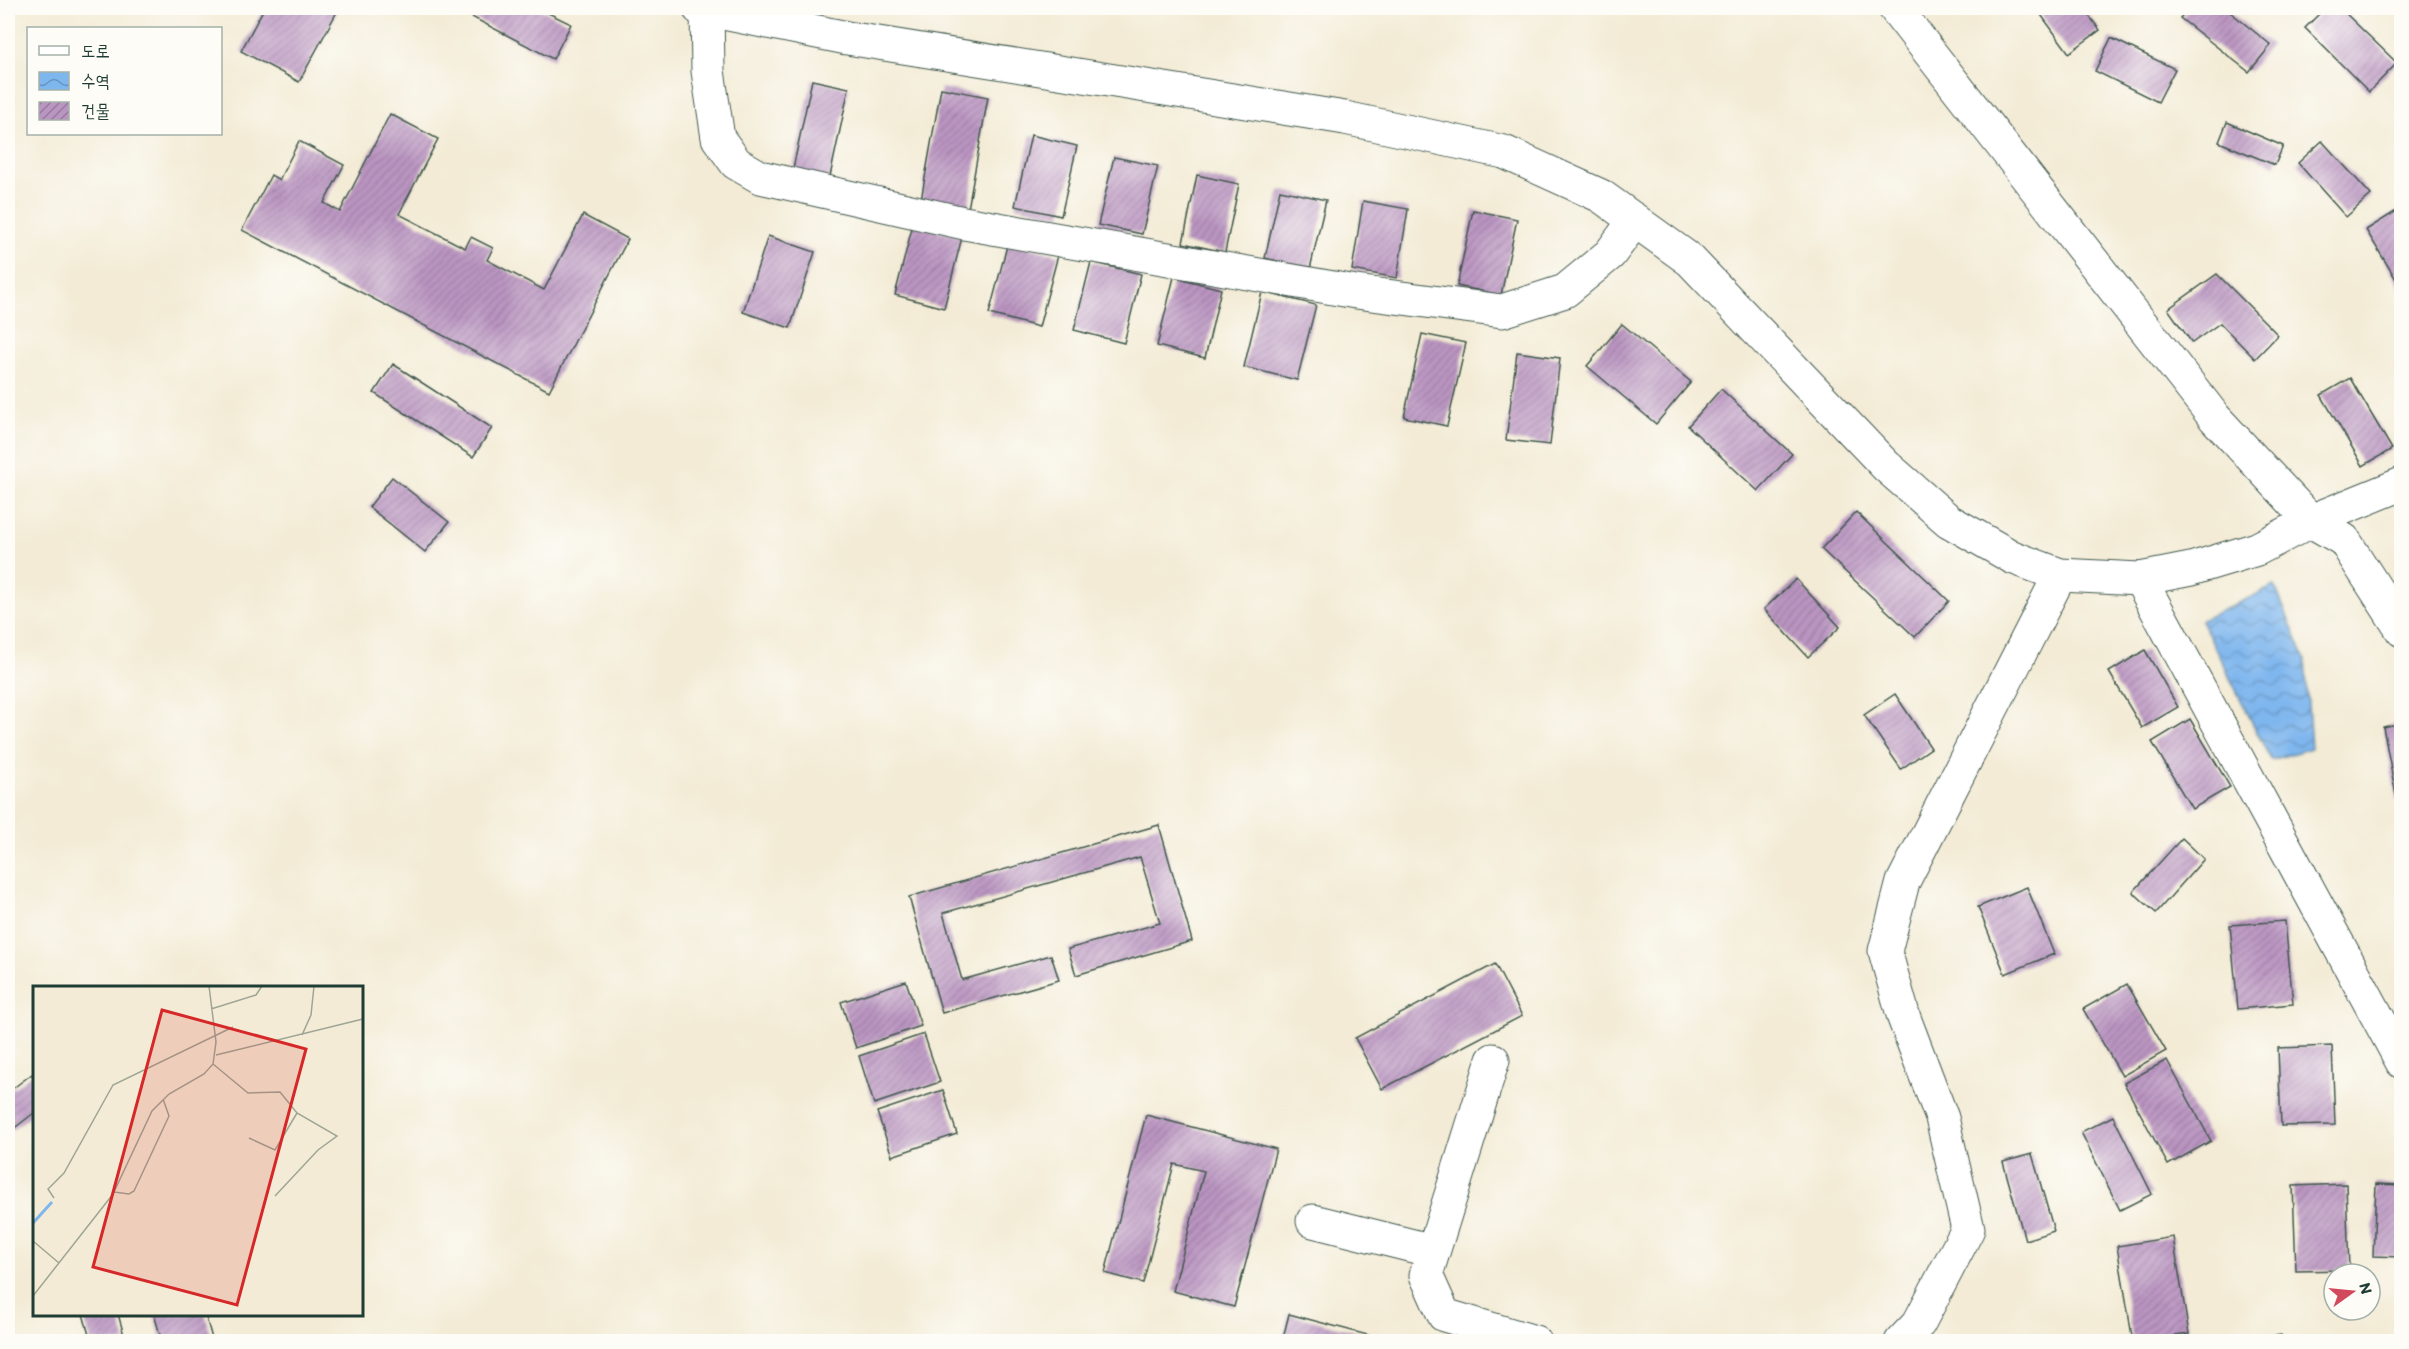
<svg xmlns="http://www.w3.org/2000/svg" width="2409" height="1349" viewBox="0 0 2409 1349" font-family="Itim,'Poor Story',sans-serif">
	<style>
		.water { fill: url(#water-waves); stroke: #4e7a91; stroke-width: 1.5 }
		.building { fill: url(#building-hatch) }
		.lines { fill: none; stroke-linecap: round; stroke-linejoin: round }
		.minor-casing { stroke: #3f574c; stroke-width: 35 }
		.minor { stroke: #fff; stroke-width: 33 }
		.inset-river { fill: none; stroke: #7eb6ee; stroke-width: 3 }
		.inset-road { fill: none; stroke: #9ea595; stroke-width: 1.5 }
		.view { fill: #d62828; fill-opacity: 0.15; stroke: #d62828; stroke-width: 3 }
		.inset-edge { fill: none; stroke: #1f3d34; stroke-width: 3 }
	</style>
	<defs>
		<pattern id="water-waves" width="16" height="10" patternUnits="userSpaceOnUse" patternTransform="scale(1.5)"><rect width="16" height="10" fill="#7eb6ee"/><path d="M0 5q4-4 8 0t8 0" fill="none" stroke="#6795c2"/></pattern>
		<pattern id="building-hatch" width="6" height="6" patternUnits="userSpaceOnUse" patternTransform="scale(1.5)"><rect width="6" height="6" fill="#bb95c2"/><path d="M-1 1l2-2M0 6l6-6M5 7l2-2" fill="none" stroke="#977b9e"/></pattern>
	</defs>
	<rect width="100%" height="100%" fill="#fdfcf7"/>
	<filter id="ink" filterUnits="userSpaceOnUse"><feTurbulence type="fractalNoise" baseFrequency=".0167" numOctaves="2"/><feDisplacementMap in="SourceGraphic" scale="12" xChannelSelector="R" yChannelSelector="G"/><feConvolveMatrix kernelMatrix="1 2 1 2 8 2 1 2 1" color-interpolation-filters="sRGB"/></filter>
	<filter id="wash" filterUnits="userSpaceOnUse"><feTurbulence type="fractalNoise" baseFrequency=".008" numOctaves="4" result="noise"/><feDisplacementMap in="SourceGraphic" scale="24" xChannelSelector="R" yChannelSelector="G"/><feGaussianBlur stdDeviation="1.35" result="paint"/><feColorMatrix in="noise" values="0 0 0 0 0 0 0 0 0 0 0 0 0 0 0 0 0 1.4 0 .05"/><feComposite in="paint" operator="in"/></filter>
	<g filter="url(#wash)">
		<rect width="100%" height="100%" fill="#f3ebd5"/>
		<path class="water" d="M2275 586 2305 660 2311 748 2271 760 2201 620Z"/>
		<g id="blocks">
			<g class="building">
				<path d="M264 8H339L299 82 241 51Z"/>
				<path d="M467 8H538L571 24 553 59 464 13Z"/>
				<path d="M2036 8H2083L2100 30 2069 53Z"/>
				<path d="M2189 8H2225L2271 45 2249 72 2180 18Z"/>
				<path d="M2325 8H2340L2397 63 2369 92 2305 28Z"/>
				<path d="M2111 38 2175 69 2158 102 2095 71Z"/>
				<path d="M812 80 849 88 829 181 792 173Z"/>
				<path d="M941 88 988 97 968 209 921 200Z"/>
				<path d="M390 114 438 139 399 214 465 248 471 237 493 248 487 260 544 290 583 215 628 239 549 391 242 230 271 175 279 180 299 141 344 165 324 203 340 212Z"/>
				<path d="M2227 122 2283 146 2275 165 2219 142Z"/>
				<path d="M1031 135 1077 146 1061 216 1015 206Z"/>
				<path d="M2322 141 2371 195 2346 217 2298 163Z"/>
				<path d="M1114 157 1158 166 1142 234 1098 225Z"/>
				<path d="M1197 175 1239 184 1225 252 1183 243Z"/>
				<path d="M1280 190 1326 200 1310 269 1265 258Z"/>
				<path d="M1363 201 1408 209 1397 278 1352 270Z"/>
				<path d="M1473 210 1517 219 1501 295 1457 286Z"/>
				<path d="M2398 210 2402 215V289L2366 230Z"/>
				<path d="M913 224 962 237 944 308 895 295Z"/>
				<path d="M768 236 815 252 790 328 743 312Z"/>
				<path d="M1008 242 1058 255 1039 327 989 314Z"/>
				<path d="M1091 262 1141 274 1124 343 1074 330Z"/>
				<path d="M2217 274 2278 335 2255 359 2220 323 2192 343 2168 309Z"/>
				<path d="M1174 277 1221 289 1205 358 1157 346Z"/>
				<path d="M1262 292 1316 305 1297 380 1244 367Z"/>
				<path d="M1622 324 1691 382 1656 424 1587 366Z"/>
				<path d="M1422 334 1466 343 1447 426 1404 417Z"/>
				<path d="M1517 352 1560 358 1550 445 1506 440Z"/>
				<path d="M393 364 492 428 473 457 374 393Z"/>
				<path d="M2350 378 2392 449 2363 466 2321 395Z"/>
				<path d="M1721 389 1792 454 1758 491 1688 426Z"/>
				<path d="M392 477 449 522 425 552 369 507Z"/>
				<path d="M1856 512 1949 601 1915 637 1821 549Z"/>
				<path d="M1796 579 1840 627 1808 657 1764 609Z"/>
				<path d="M2145 650 2178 707 2142 728 2109 672Z"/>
				<path d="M1895 694 1931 748 1901 769 1864 715Z"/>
				<path d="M2190 719 2230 787 2192 809 2152 742Z"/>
				<path d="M2402 723V816H2400L2383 727Z"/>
				<path d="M1159 825 1192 941 1076 975 1068 949 1160 923 1140 857 943 913 962 980 1051 955 1059 980 942 1013 909 897Z"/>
				<path d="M2182 838 2204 859 2156 913 2133 892Z"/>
				<path d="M2027 887 2054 954 2005 974 1978 907Z"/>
				<path d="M2285 921 2293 1004 2238 1009 2230 925Z"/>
				<path d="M1495 964 1522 1016 1382 1089 1355 1038Z"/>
				<path d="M906 981 921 1026 856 1048 841 1002Z"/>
				<path d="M2127 984 2166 1051 2122 1076 2083 1009Z"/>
				<path d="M924 1034 940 1082 874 1104 859 1056Z"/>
				<path d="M2332 1046 2335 1125 2281 1126 2278 1048Z"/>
				<path d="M2167 1060 2211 1141 2168 1165 2124 1083Z"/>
				<path d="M32 1074 34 1077V1113L8 1133V1092Z"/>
				<path d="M943 1090 957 1134 892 1156 877 1112Z"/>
				<path d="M1146 1115 1276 1149 1234 1307 1173 1291 1204 1171 1174 1164 1143 1283 1105 1273Z"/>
				<path d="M2113 1116 2152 1194 2120 1210 2081 1132Z"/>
				<path d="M2032 1154 2054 1231 2025 1240 2003 1162Z"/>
				<path d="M2346 1184 2349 1270 2296 1271 2293 1186Z"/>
				<path d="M2376 1184 2402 1185V1257L2373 1256Z"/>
				<path d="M2173 1237 2189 1334 2133 1342 2117 1246Z"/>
				<path d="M83 1314H118L126 1342H91Z"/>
				<path d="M154 1314H205L213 1342H162Z"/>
				<path d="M1289 1314 1390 1341V1342H1282Z"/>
				<path d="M2281 1335 2283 1342H2247L2246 1340Z"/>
			</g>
		</g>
	</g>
	<g filter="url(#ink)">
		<use href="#blocks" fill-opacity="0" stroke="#3f574c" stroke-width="1.5"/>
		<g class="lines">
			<g class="minor-casing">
				<g id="minor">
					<path d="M699 8 847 38 1345 118 1504 152 1601 196 1690 260 1886 466 1949 521 2012 557 2060 575 2140 579 2191 569 2257 549 2311 521 2402 484"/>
					<path d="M1895 8 2215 418 2311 521 2344 540 2402 630"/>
					<path d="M707 9 708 71 718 138 736 163 760 177 964 223 1356 292 1502 311 1565 291 1610 254 1635 220"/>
					<path d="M2140 579 2402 1062"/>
					<path d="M1493 1060 1426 1275 1444 1315 1535 1342"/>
					<path d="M1313 1221 1433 1251"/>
					<path d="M1901 1342 1919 1323 1968 1229 1942 1118 1904 1018 1885 951 1903 882 2060 575"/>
				</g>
			</g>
			<use href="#minor" class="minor"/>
		</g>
	</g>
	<g transform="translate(33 986)">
		<rect width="330" height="330" fill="#f3ebd5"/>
		<path class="inset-river" d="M0 237 19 216"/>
		<path class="inset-road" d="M178 23 223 9 229 0M269 49 278 29 281 0M183 69 330 33M180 78 215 107 247 106 264 127 304 150 285 164 242 210M216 152 242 164 264 127M81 206 96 208 101 205 136 130 130 113M21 212 15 203 31 187 80 99 200 41M0 255 26 277M0 310 80 208 119 125 136 108 171 88 180 78 183 56 176 0"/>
		<path class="view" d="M129 24 273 63 204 319 60 281Z"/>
		<rect width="330" height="330" class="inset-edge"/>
	</g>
	<rect width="2409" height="1349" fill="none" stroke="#fdfcf7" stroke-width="30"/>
	<rect x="27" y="27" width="195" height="108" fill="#fdfcf7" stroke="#a4b0a9" stroke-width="1.5"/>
	<rect x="39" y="46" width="30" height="9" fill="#ffffff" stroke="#a4b0a9" stroke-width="1.5"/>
	<text x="81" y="57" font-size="18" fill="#1f3d34">도로</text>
	<rect x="39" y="72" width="30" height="18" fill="url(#water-waves)" stroke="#a4b0a9" stroke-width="1.5"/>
	<text x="81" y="87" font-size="18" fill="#1f3d34">수역</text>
	<rect x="39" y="102" width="30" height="18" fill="url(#building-hatch)" stroke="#a4b0a9" stroke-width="1.5"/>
	<text x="81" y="117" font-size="18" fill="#1f3d34">건물</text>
	<g transform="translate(2352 1292) rotate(75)"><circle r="28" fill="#fdfcf7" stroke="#a4b0a9" stroke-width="1.5"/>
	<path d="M0-4.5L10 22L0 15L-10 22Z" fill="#d1495b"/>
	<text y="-9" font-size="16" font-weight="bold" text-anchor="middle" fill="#1f3d34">N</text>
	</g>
</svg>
